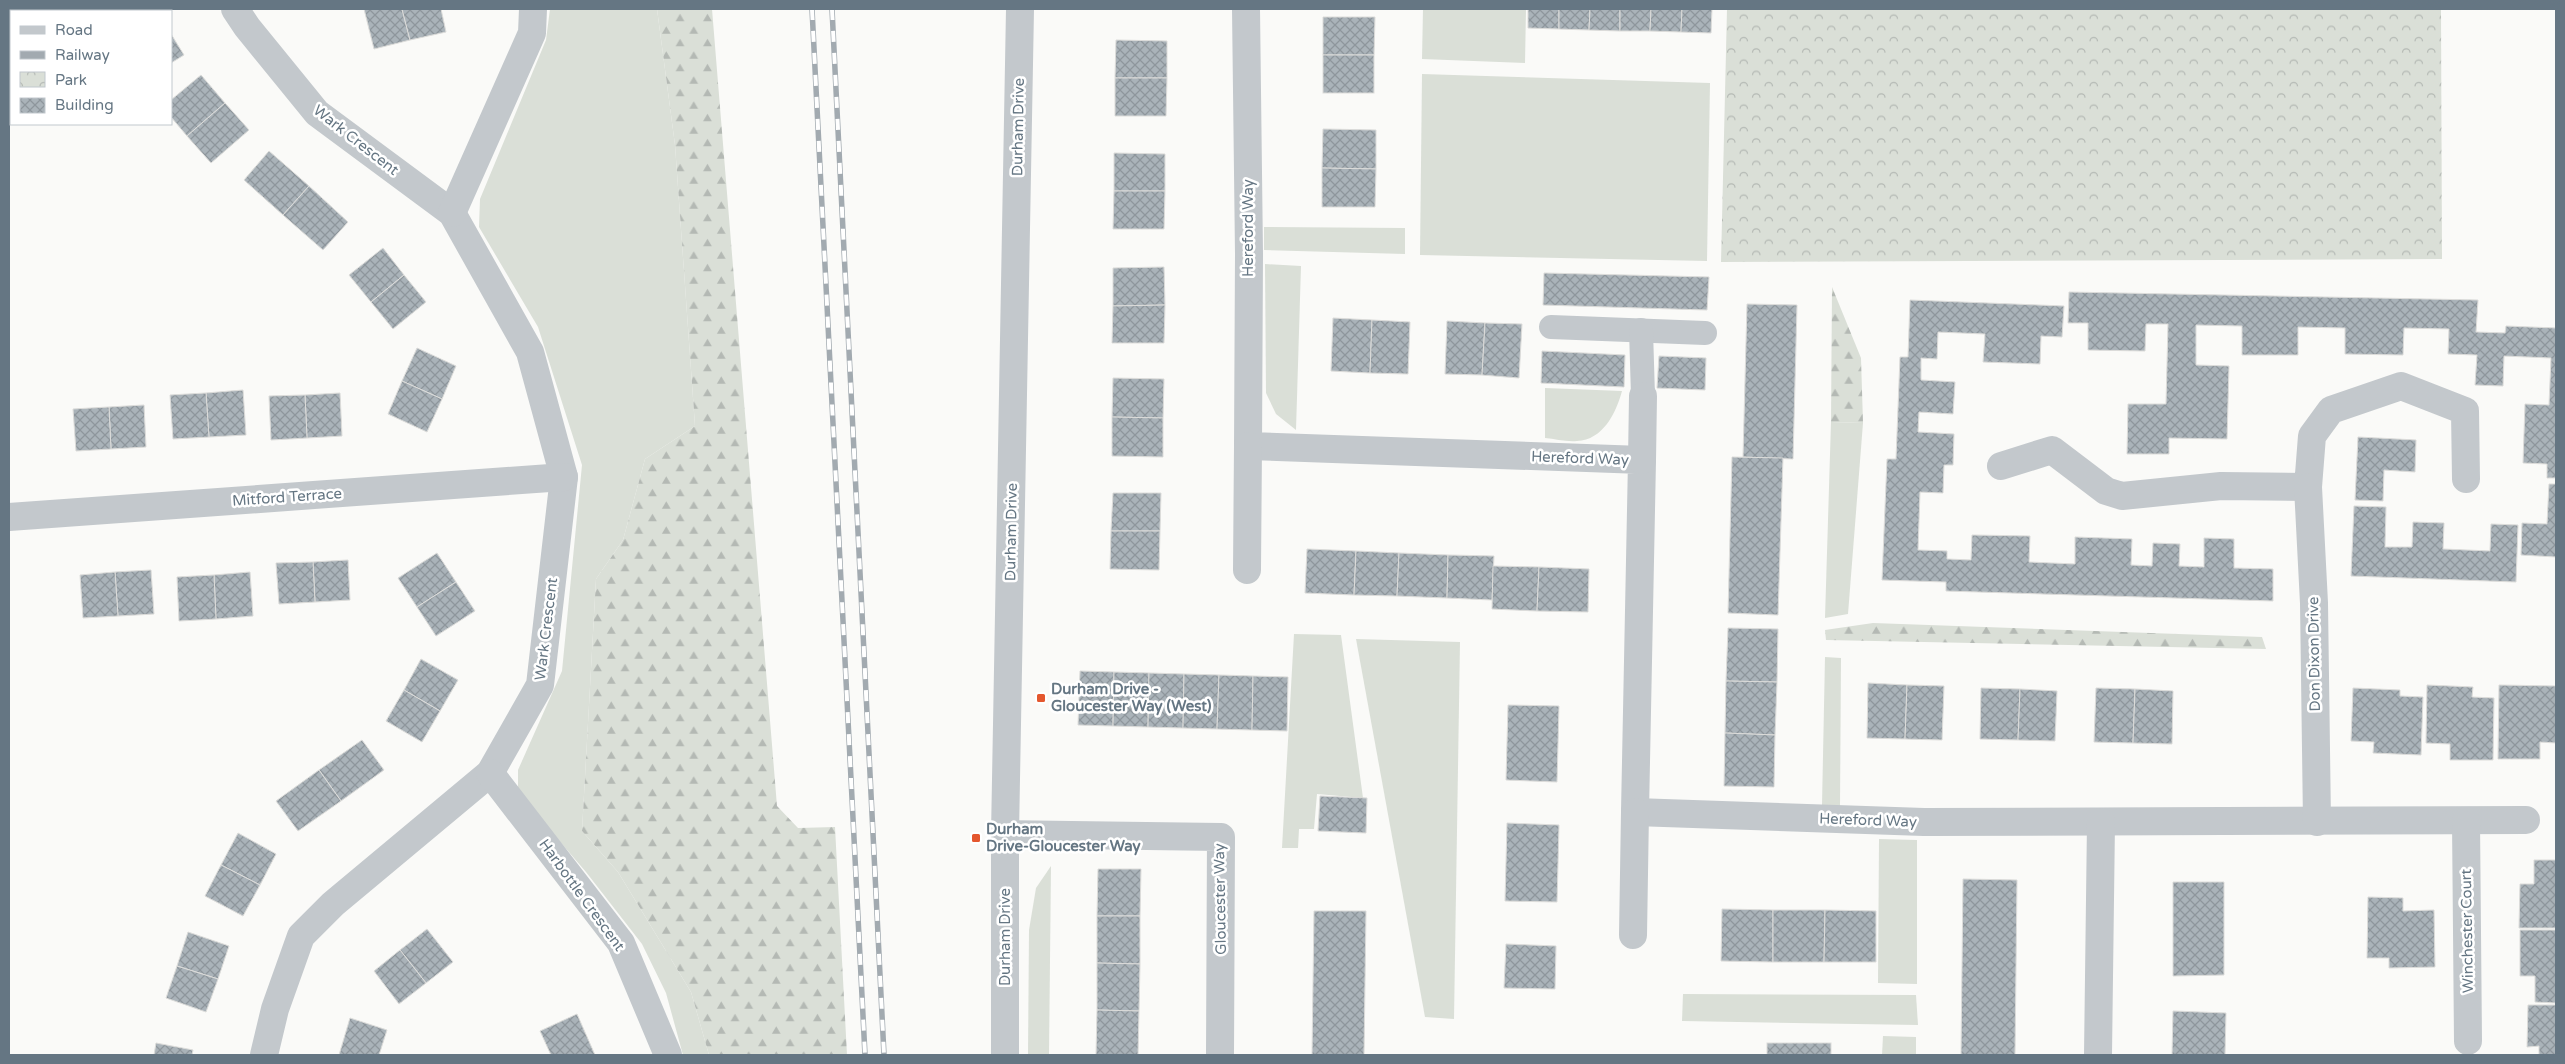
<svg xmlns="http://www.w3.org/2000/svg" width="2565" height="1064" viewBox="0 0 2565 1064" font-family="'Varela Round',sans-serif">
	<style>
		.grass { fill: #dadfd7 }
		.forest { fill: url(#forest-firs) }
		.park { fill: url(#park-crowns) }
		.building { fill: url(#building-cross-hatch); stroke: #dcdcda }
		.lines { fill: none; stroke-linecap: round; stroke-linejoin: round }
		.service { stroke: #c3c8cc; stroke-width: 24 }
		.minor { stroke: #c3c8cc; stroke-width: 28 }
		.rail-casing { stroke: #a2aab0; stroke-width: 5.5 }
		.rail { stroke: #fff; stroke-width: 4; stroke-dasharray: 11; stroke-linecap: butt }
		.poi-dot { fill: #e4572e; stroke: #fff; stroke-width: 2 }
		.labels { text-anchor: middle; dominant-baseline: central; stroke-width: 5; stroke-linejoin: round; paint-order: stroke }
		.street-label { font-size: 15px; fill: #657683; stroke: #fff }
		.poi-label { font-size: 15px; font-weight: bold; fill: #657683; stroke: #fff; text-anchor: start }
	</style>
	<defs>
		<pattern id="forest-firs" width="22" height="20" patternUnits="userSpaceOnUse" patternTransform="scale(1.25)"><rect width="22" height="20" fill="#dadfd7"/><path d="M5 1l3.5 6h-7zM16 11l3.5 6h-7z" fill="#b4b9b4"/></pattern>
		<pattern id="park-crowns" width="20" height="18" patternUnits="userSpaceOnUse" patternTransform="scale(1.25)"><rect width="20" height="18" fill="#dadfd7"/><path d="M2 6a3 3 0 1 1 6 0M12 15a3 3 0 1 1 6 0" fill="none" stroke="#b4b9b4"/></pattern>
		<pattern id="building-cross-hatch" width="8" height="8" patternUnits="userSpaceOnUse" patternTransform="scale(1.25)"><rect width="8" height="8" fill="#aab3b9"/><path d="M0 0l8 8M0 8l8-8" fill="none" stroke="#8e969c"/></pattern>
	</defs>
	<rect width="100%" height="100%" fill="#fafaf8"/>
	<g class="grass">
		<path d="M550 9H657L675 145 695 426 645 459 623 540 596 579 582 831 618 872 691 992 709 1055H683L666 993 642 944 586 872 532 809 518 789V770L562 671 582 465 538 327 479 227 480 199 546 40Z"/>
		<path d="M1423 9H1526L1525 63 1422 59Z"/>
		<path d="M1422 74 1710 83 1707 261 1420 255Z"/>
		<path d="M1264 227 1405 228V254L1264 250Z"/>
		<path d="M1265 264 1301 266 1296 430 1276 414 1266 393Z"/>
		<path d="M1545 388 1622 391C1616 413 1603 440 1577 441 1567 442 1555 439 1545 438Z"/>
		<path d="M1831 422 1863 423 1848 614 1825 618Z"/>
		<path d="M1294 634 1341 635 1363 798 1317 794 1314 829H1299L1298 848H1282Z"/>
		<path d="M1356 639 1460 642 1454 1019 1425 1017Z"/>
		<path d="M1825 657 1841 658 1840 806 1822 805Z"/>
		<path d="M1879 839 1917 840V984L1878 983Z"/>
		<path d="M1051 866 1049 1055H1028L1029 930 1036 888Z"/>
		<path d="M1683 994 1916 995 1918 1025 1682 1021Z"/>
		<path d="M1883 1036 1916 1037V1055H1882Z"/>
	</g>
	<g class="forest">
		<path d="M657 9H712L777 806 798 828 835 827 847 1055H709L691 992 618 872 582 831 596 579 623 540 645 459 695 426 675 145Z"/>
		<path d="M1832 287 1861 358 1863 423 1831 422Z"/>
		<path d="M1873 623 2262 637 2266 649 1826 640 1825 630Z"/>
	</g>
	<path class="park" d="M1727 9H2441L2442 259 1721 262Z"/>
	<g class="building">
		<path d="M123 9H156L157 11H119Z"/>
		<path d="M364 9H402L410 40 374 49Z"/>
		<path d="M402 9H441L446 32 410 40Z"/>
		<path d="M1528 9H1559V29L1528 28Z"/>
		<path d="M1559 9H1590L1589 30 1559 29Z"/>
		<path d="M1590 9H1620V31L1589 30Z"/>
		<path d="M1620 9H1651L1650 31H1620Z"/>
		<path d="M1651 9H1682L1681 32 1650 31Z"/>
		<path d="M1682 9H1712L1711 33 1681 32Z"/>
		<path d="M1323 17H1375L1374 55H1323Z"/>
		<path d="M171 34 184 55 171 63Z"/>
		<path d="M1116 40 1167 41V78H1115Z"/>
		<rect x="1323" y="55" width="51" height="38"/>
		<path d="M201 75 225 103 187 136 171 117V100Z"/>
		<path d="M1115 78H1167L1166 116H1115Z"/>
		<path d="M225 103 249 130 211 163 187 136Z"/>
		<path d="M1323 129 1376 130V169L1322 168Z"/>
		<path d="M269 151 309 186 283 215 244 180Z"/>
		<path d="M1114 153 1165 154V191H1114Z"/>
		<path d="M1322 168 1376 169 1375 207H1322Z"/>
		<path d="M309 186 348 222 323 250 283 215Z"/>
		<path d="M1114 191H1165L1164 229H1113Z"/>
		<path d="M383 248 404 275 371 302 349 275Z"/>
		<path d="M1164 267 1165 305 1113 306V268Z"/>
		<path d="M1544 273 1709 277 1707 310 1543 305Z"/>
		<path d="M404 275 426 302 393 329 371 302Z"/>
		<path d="M2069 292 2478 300 2476 332 2505 333 2506 326 2556 328V478H2547V464L2523 463 2525 404 2549 405 2551 358 2504 356 2503 386 2475 385 2477 355 2448 354 2449 329 2404 328 2403 355 2345 354V328L2298 327V355H2242V326L2196 325V365L2229 366 2227 439 2169 438V454H2127L2128 404H2166L2168 324H2146L2145 351 2088 350V323H2068Z"/>
		<path d="M1910 300 2064 306 2062 337 2041 336 2040 364 1983 362 1985 334 1938 332 1937 359 1921 358V380L1955 382 1953 414 1919 412 1918 432 1954 434 1953 465H1944L1943 493 1920 492 1918 550 1947 551V559L1971 560 1972 535 2030 536 2029 562 2075 564V537L2132 539 2131 565 2152 566 2153 543 2180 544 2179 566 2204 567V538L2234 539V568L2273 569V601L1946 591V582L1882 580 1887 459H1896L1900 357H1908Z"/>
		<path d="M1747 304 1797 305 1793 459 1743 457Z"/>
		<path d="M1165 305 1164 343H1112L1113 306Z"/>
		<path d="M1333 318 1372 320 1370 373 1331 371Z"/>
		<path d="M1372 320 1410 322 1408 374 1370 373Z"/>
		<path d="M1447 321 1485 323 1482 375 1445 374Z"/>
		<path d="M1485 323 1522 324 1519 378 1482 375Z"/>
		<path d="M417 348 456 366 442 399 402 381Z"/>
		<path d="M1542 351 1625 355 1624 387 1541 383Z"/>
		<path d="M1659 356 1706 358 1705 390 1657 388Z"/>
		<path d="M1113 378 1164 379 1163 418 1112 417Z"/>
		<path d="M402 381 442 399 427 432 388 414Z"/>
		<path d="M243 390 246 435 209 437 206 393Z"/>
		<path d="M206 393 209 437 173 439 170 395Z"/>
		<path d="M340 393 342 436 307 438 305 395Z"/>
		<path d="M305 395 307 438 271 440 269 396Z"/>
		<path d="M144 405 146 447 111 449 109 407Z"/>
		<path d="M109 407 111 449 76 451 73 409Z"/>
		<path d="M1112 417 1163 418V457L1112 456Z"/>
		<path d="M2358 437 2416 440 2415 472 2384 470 2383 501 2355 500Z"/>
		<path d="M1732 457 1783 458 1778 615 1728 613Z"/>
		<path d="M2549 484H2556V557L2521 555 2522 523 2547 524Z"/>
		<path d="M1113 493H1161L1160 531H1111Z"/>
		<path d="M2354 506 2386 507 2385 547H2412L2413 522 2444 523 2443 549 2490 551 2491 524 2518 525 2516 582 2351 576Z"/>
		<path d="M1111 531H1160L1159 570 1110 569Z"/>
		<path d="M1307 549 1356 551 1354 595 1305 593Z"/>
		<path d="M1356 551 1399 553 1397 596 1354 595Z"/>
		<path d="M437 553 456 582 417 607 398 578Z"/>
		<path d="M1399 553 1448 555 1447 598 1397 596Z"/>
		<path d="M1448 555 1494 556 1492 600 1447 598Z"/>
		<path d="M348 560 350 600 315 602 313 562Z"/>
		<path d="M313 562 315 602 279 604 276 563Z"/>
		<path d="M1493 566 1539 567 1537 611 1492 609Z"/>
		<path d="M1539 567 1589 569 1588 612 1537 611Z"/>
		<path d="M151 570 154 614 118 616 115 572Z"/>
		<path d="M115 572 118 616 83 618 80 575Z"/>
		<path d="M250 572 253 616 216 619 214 575Z"/>
		<path d="M214 575 216 619 179 621 177 577Z"/>
		<path d="M456 582 475 611 436 636 417 607Z"/>
		<path d="M1728 628 1778 629 1777 682 1726 681Z"/>
		<path d="M421 659 458 680 440 711 404 690Z"/>
		<path d="M1080 671 1114 672 1113 726 1078 725Z"/>
		<path d="M1114 672 1149 673 1148 727 1113 726Z"/>
		<path d="M1149 673 1184 674 1183 728 1148 727Z"/>
		<path d="M1184 674 1219 675 1217 729 1183 728Z"/>
		<path d="M1219 675 1253 676 1252 730 1217 729Z"/>
		<path d="M1253 676 1288 677 1287 731 1252 730Z"/>
		<path d="M1726 681 1777 682 1775 735 1725 733Z"/>
		<path d="M1868 683 1907 685 1905 739 1867 738Z"/>
		<path d="M1907 685 1944 686 1942 740 1905 739Z"/>
		<path d="M2427 685 2473 687 2472 697 2494 698 2493 760H2450V744L2426 743Z"/>
		<path d="M2499 685 2556 686V743L2540 742V759H2498Z"/>
		<path d="M1981 688 2020 689 2018 740 1980 739Z"/>
		<path d="M2096 688 2135 689 2133 743 2094 742Z"/>
		<path d="M2353 688 2400 690V696L2423 697 2421 755 2373 753 2374 742 2351 741Z"/>
		<path d="M2020 689 2057 691 2055 741 2018 740Z"/>
		<path d="M2135 689 2173 691 2172 744 2133 743Z"/>
		<path d="M404 690 440 711 422 742 386 721Z"/>
		<path d="M1508 705 1559 706 1557 782 1506 780Z"/>
		<path d="M1725 733 1775 735 1774 787 1724 786Z"/>
		<path d="M362 740 384 770 341 801 319 770Z"/>
		<path d="M319 770 341 801 298 831 276 801Z"/>
		<path d="M1320 796 1367 798 1366 833 1318 831Z"/>
		<path d="M1507 823 1559 825 1557 902 1505 901Z"/>
		<path d="M238 833 276 854 260 885 221 865Z"/>
		<path d="M2534 860H2556V928H2519L2520 884H2534Z"/>
		<path d="M221 865 260 885 243 916 205 896Z"/>
		<path d="M1098 869H1141L1140 916H1097Z"/>
		<path d="M1963 879 2017 880 2015 1055H1961Z"/>
		<path d="M2173 882H2224V975L2173 976Z"/>
		<path d="M2368 897 2403 898V911L2434 910 2435 967 2389 968V958H2367Z"/>
		<path d="M1722 909 1773 910V962L1721 961Z"/>
		<path d="M1773 910H1825L1824 962H1773Z"/>
		<path d="M1825 910 1876 911V962H1824Z"/>
		<path d="M1314 911H1366L1364 1055H1312Z"/>
		<path d="M1097 916H1140V964L1097 963Z"/>
		<path d="M427 929 453 962 426 983 400 950Z"/>
		<path d="M2520 930H2556V1003L2535 1002V976H2520Z"/>
		<path d="M188 932 229 946 218 979 177 966Z"/>
		<path d="M1506 944 1556 946 1555 989 1504 988Z"/>
		<path d="M400 950 426 983 399 1004 374 971Z"/>
		<path d="M1097 963 1140 964 1139 1011 1097 1010Z"/>
		<path d="M177 966 218 979 206 1012 166 998Z"/>
		<path d="M2528 1005H2556V1055H2539V1046L2527 1047Z"/>
		<path d="M1097 1010 1139 1011 1138 1055H1096Z"/>
		<path d="M2173 1011 2226 1013 2225 1055H2172Z"/>
		<path d="M577 1014 595 1055H551L540 1031Z"/>
		<path d="M350 1018 387 1030 379 1055H339Z"/>
		<path d="M156 1043 193 1050 192 1055H154Z"/>
		<rect x="1767" y="1043" width="64" height="12"/>
	</g>
	<g class="lines">
		<g class="service">
			<path d="M1551 327 1705 333"/>
			<path d="M1641 330 1643 396"/>
		</g>
		<g class="minor">
			<path d="M235 9 247 27 317 113 452 213 530 352 564 477 540 685 490 773 333 904 301 936 275 1009 264 1055"/>
			<path d="M1246 9 1249 254 1248 446 1642 460 1635 812 1924 822 2526 820"/>
			<path d="M452 213 532 33 533 9"/>
			<path d="M1642 460 1643 396"/>
			<path d="M2001 466 2052 450 2106 491 2122 496 2221 486 2308 487 2312 436 2331 410 2401 386 2465 411 2466 479"/>
			<path d="M2308 487 2314 603 2317 822"/>
			<path d="M9 517 564 477"/>
			<path d="M1247 570 1248 446"/>
			<path d="M490 773 621 943 668 1055"/>
			<path d="M2466 821 2468 1041"/>
			<path d="M1005 834 1221 837 1220 1055"/>
			<path d="M1633 935 1635 812"/>
			<path d="M1005 1055V834L1020 9"/>
			<path d="M2098 1055 2101 822"/>
		</g>
		<g class="rail-casing">
			<g id="rail">
				<path d="M812 9 865 1055"/>
				<path d="M832 9 884 1055"/>
			</g>
		</g>
		<use href="#rail" class="rail"/>
	</g>
	<g class="poi-dot">
		<rect x="1036" y="693" width="10" height="10" rx="2.5"/>
		<rect x="971" y="833" width="10" height="10" rx="2.5"/>
	</g>
	<g class="labels">
		<g class="street-label">
			<text transform="translate(1018 127) rotate(-89)">Durham Drive</text>
			<text transform="translate(356 140) rotate(38)">Wark Crescent</text>
			<text transform="translate(1248 228) rotate(-90)">Hereford Way</text>
			<text transform="translate(1580 458) rotate(2)">Hereford Way</text>
			<text transform="translate(287 497) rotate(-4)">Mitford Terrace</text>
			<text transform="translate(1011 532) rotate(-89)">Durham Drive</text>
			<text transform="translate(546 629) rotate(-83)">Wark Crescent</text>
			<text transform="translate(2314 654) rotate(-91)">Don Dixon Drive</text>
			<text transform="translate(1868 820) rotate(2)">Hereford Way</text>
			<text transform="translate(582 895) rotate(54)">Harbottle Crescent</text>
			<text transform="translate(1220 899) rotate(-91)">Gloucester Way</text>
			<text transform="translate(2467 931) rotate(-91)">Winchester Court</text>
			<text transform="translate(1005 937) rotate(-90)">Durham Drive</text>
		</g>
		<g class="poi-label">
			<text x="1051" y="689">Durham Drive -<tspan x="1051" dy="17">Gloucester Way (West)</tspan></text>
			<text x="986" y="829">Durham<tspan x="986" dy="17">Drive-Gloucester Way</tspan></text>
		</g>
	</g>
	<rect width="2565" height="1064" fill="none" stroke="#657683" stroke-width="20"/>
	<rect x="10" y="10" width="162" height="115" fill="#ffffff" stroke="#c1c8cd"/>
	<rect x="20" y="26" width="25" height="8" fill="#c3c8cc" stroke="#c1c8cd"/>
	<text x="55" y="35" font-size="15" fill="#657683">Road</text>
	<rect x="20" y="51" width="25" height="8" fill="#a2aab0" stroke="#c1c8cd"/>
	<text x="55" y="60" font-size="15" fill="#657683">Railway</text>
	<rect x="20" y="72" width="25" height="15" fill="url(#park-crowns)" stroke="#c1c8cd"/>
	<text x="55" y="85" font-size="15" fill="#657683">Park</text>
	<rect x="20" y="98" width="25" height="15" fill="url(#building-cross-hatch)" stroke="#c1c8cd"/>
	<text x="55" y="110" font-size="15" fill="#657683">Building</text>
</svg>
